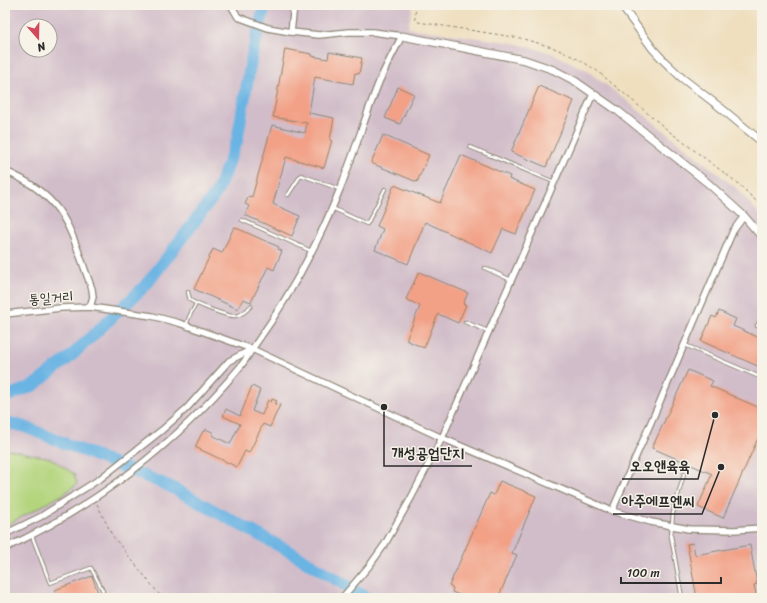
<svg xmlns="http://www.w3.org/2000/svg" width="767" height="603" viewBox="0 0 767 603" font-family="Sriracha,'Poor Story',sans-serif">
	<style>
		.industrial { fill: #d1bdc9; fill-rule: evenodd }
		.green { fill: #b4d57e; stroke: #708054 }
		.lines { fill: none; stroke-linecap: round; stroke-linejoin: round }
		.river { stroke: #6bb4e3; stroke-width: 12 }
		.building { fill: #f2a086 }
		.service-casing { stroke: #8d8575; stroke-width: 4.5 }
		.minor-casing { stroke: #8d8575; stroke-width: 8 }
		.tertiary-casing { stroke: #8d8575; stroke-width: 9 }
		.path { stroke: #8d8575; stroke-width: 1; stroke-dasharray: 3 3; stroke-linecap: butt }
		.service { stroke: #fff; stroke-width: 2.5 }
		.minor { stroke: #fff; stroke-width: 5.5 }
		.tertiary { stroke: #fff; stroke-width: 7 }
		.labels { text-anchor: middle; dominant-baseline: central; stroke-width: 3; stroke-linejoin: round; paint-order: stroke }
		.street-label { font-size: 14px; fill: #2b2b2b; stroke: #f7f3e8 }
		.leader { fill: none; stroke: #2b2b2b; stroke-width: 1.5 }
		.callout-dot { fill: #2b2b2b; stroke: #f7f3e8; stroke-width: 1.5 }
		.callout-label { font-size: 15px; text-anchor: middle; font-weight: bold; fill: #2b2b2b; stroke: #f7f3e8; stroke-width: 3; stroke-linejoin: round; paint-order: stroke }
	</style>
	<rect width="100%" height="100%" fill="#f7f3e8"/>
	<filter id="ink" filterUnits="userSpaceOnUse"><feTurbulence type="fractalNoise" baseFrequency=".025" numOctaves="2"/><feDisplacementMap in="SourceGraphic" scale="8" xChannelSelector="R" yChannelSelector="G"/><feConvolveMatrix kernelMatrix="1 2 1 2 8 2 1 2 1" color-interpolation-filters="sRGB"/></filter>
	<filter id="wash" filterUnits="userSpaceOnUse"><feTurbulence type="fractalNoise" baseFrequency=".012" numOctaves="4" result="noise"/><feDisplacementMap in="SourceGraphic" scale="16" xChannelSelector="R" yChannelSelector="G"/><feGaussianBlur stdDeviation="0.9" result="paint"/><feColorMatrix in="noise" values="0 0 0 0 0 0 0 0 0 0 0 0 0 0 0 0 0 1.4 0 .05"/><feComposite in="paint" operator="in"/></filter>
	<g filter="url(#wash)">
		<rect width="100%" height="100%" fill="#efdfbf"/>
		<path class="industrial" d="M5 5H413L408 28 514 43 551 53 585 69 613 90 736 188 762 217V598H5ZM26 26H50V50H26Z"/>
		<path class="green" d="M5 449 50 458 74 474 77 484 64 494 5 526Z"/>
		<g class="lines">
			<g class="river">
				<path d="M5 397 33 386 70 357 146 285 217 192 237 141 252 55 265 5"/>
				<path d="M5 422 25 427 169 486 294 554 367 598"/>
			</g>
		</g>
		<g id="blocks">
			<g class="building">
				<path d="M285 49 312 54V56L328 59 329 52 362 58 359 74 355 73 353 84 315 77 309 113 334 118 330 140H332L324 168 286 157 273 204 300 216 292 236 245 215 249 206 245 204 249 196 252 197 272 125 305 133 307 123 273 117Z"/>
				<path d="M539 86 574 101 546 167 511 152Z"/>
				<path d="M398 87 414 94 400 124 385 118Z"/>
				<path d="M383 135 429 155 417 182 371 163Z"/>
				<path d="M461 155 510 176 509 179 535 190 516 234 503 229 492 253 425 222 408 264 375 250 383 229 377 226 394 185 440 203Z"/>
				<path d="M234 227 279 247 278 249 282 251 274 270 268 267 251 302 243 299 238 309 194 289 213 249 222 253Z"/>
				<path d="M419 272 468 293 463 304 466 305 458 323 438 314 424 348 406 340 420 306 406 299Z"/>
				<path d="M719 311 736 319 733 326 762 339V368L701 341 712 316 716 318Z"/>
				<path d="M688 370 713 381 710 386 762 409V429L723 518 698 507 712 474 652 448Z"/>
				<path d="M252 386 260 390 252 411 262 415 268 400 271 402 272 399 277 401 275 404 280 405 270 427 263 424 249 453 245 451 237 467 195 447 203 431 205 432 206 429 214 433 212 435 230 444 240 424 223 416 226 409 240 416Z"/>
				<path d="M500 481 536 496 512 553 517 555 498 598H467L452 592 453 588 449 586 490 493 494 495Z"/>
				<path d="M693 543 695 555 750 545 757 584 754 585 757 598H697L687 544Z"/>
				<path d="M92 576 100 598H58L55 590Z"/>
			</g>
		</g>
	</g>
	<g filter="url(#ink)">
		<use href="#blocks" fill-opacity="0" stroke="#8d8575" stroke-width="1"/>
		<g class="lines">
			<g class="service-casing">
				<g id="service">
					<path d="M470 147 554 182"/>
					<path d="M288 195 301 175 339 189"/>
					<path d="M332 208 367 224 385 189"/>
					<path d="M242 220 311 251"/>
					<path d="M485 268 511 280"/>
					<path d="M188 292 190 300C196 304 228 317 235 316 242 315 246 311 251 306"/>
					<path d="M465 322 488 331"/>
					<path d="M186 325 190 315 196 304"/>
					<path d="M757 326 762 317"/>
					<path d="M685 345 762 378"/>
					<path d="M32 536 50 583 91 568 103 591"/>
					<path d="M682 598 671 536 673 513 684 474"/>
				</g>
			</g>
			<g class="minor-casing">
				<g id="minor">
					<path d="M291 32 294 5"/>
					<path d="M5 171C67 197 70 231 92 289L93 297 90 307"/>
					<path d="M5 314 61 308 90 307 152 316 179 323 252 349 442 438 612 511 651 522 689 529 734 530 762 528"/>
					<path d="M612 511 655 413 733 231 744 216"/>
					<path d="M5 534 40 517 101 478 162 430 187 408 229 361 252 349"/>
					<path d="M5 548C95 507 177 443 240 367 246 360 250 352 255 345 290 296 318 244 340 189 354 154 365 117 379 82 386 66 394 51 402 36L373 32H349L319 35 291 32 268 28 238 17 231 5"/>
					<path d="M342 598 370 565 385 544 411 498 442 438 593 94"/>
				</g>
			</g>
			<g class="tertiary-casing">
				<g id="tertiary">
					<path d="M621 5 653 49 665 62 682 78 721 108 762 142"/>
					<path d="M402 36 525 60 554 70 575 81 618 111 709 184 744 216 762 237"/>
				</g>
			</g>
			<g class="path">
				<path d="M416 5 415 19 418 22 520 38 552 47 578 59 596 70 670 132 739 184 762 207"/>
				<path d="M97 504 112 535 162 598"/>
			</g>
			<use href="#service" class="service"/>
			<use href="#minor" class="minor"/>
			<use href="#tertiary" class="tertiary"/>
		</g>
	</g>
	<g class="labels">
		<g class="street-label">
			<text transform="translate(51 298) rotate(-4)">통일거리</text>
		</g>
	</g>
	<path class="leader" d="M384 407L384 466H472M715 415L698 479H622M721 467L702 514H613"/>
	<g class="callout-dot">
		<circle cx="384" cy="407" r="4"/>
		<circle cx="715" cy="415" r="4"/>
		<circle cx="721" cy="467" r="4"/>
	</g>
	<g class="callout-label">
		<text x="428" y="458">개성공업단지</text>
		<text x="660" y="471">오오앤육육</text>
		<text x="658" y="506">아주에프엔씨</text>
	</g>
	<rect width="767" height="603" fill="none" stroke="#f7f3e8" stroke-width="20"/>
	<g transform="translate(38 38) rotate(160)"><circle r="19" fill="#f7f3e8" stroke="#a5a39c"/>
	<path d="M0-3L7 15L0 10L-7 15Z" fill="#d1495b"/>
	<text y="-6" font-size="11" font-weight="bold" text-anchor="middle" fill="#2b2b2b">N</text>
	</g>
	<path d="M621 577v6h100v-6" fill="none" stroke="#2b2b2b" stroke-width="2"/>
	<text x="627" y="577" font-size="12" fill="#2b2b2b" stroke="#f7f3e8" stroke-width="3" paint-order="stroke">100 m</text>
</svg>
